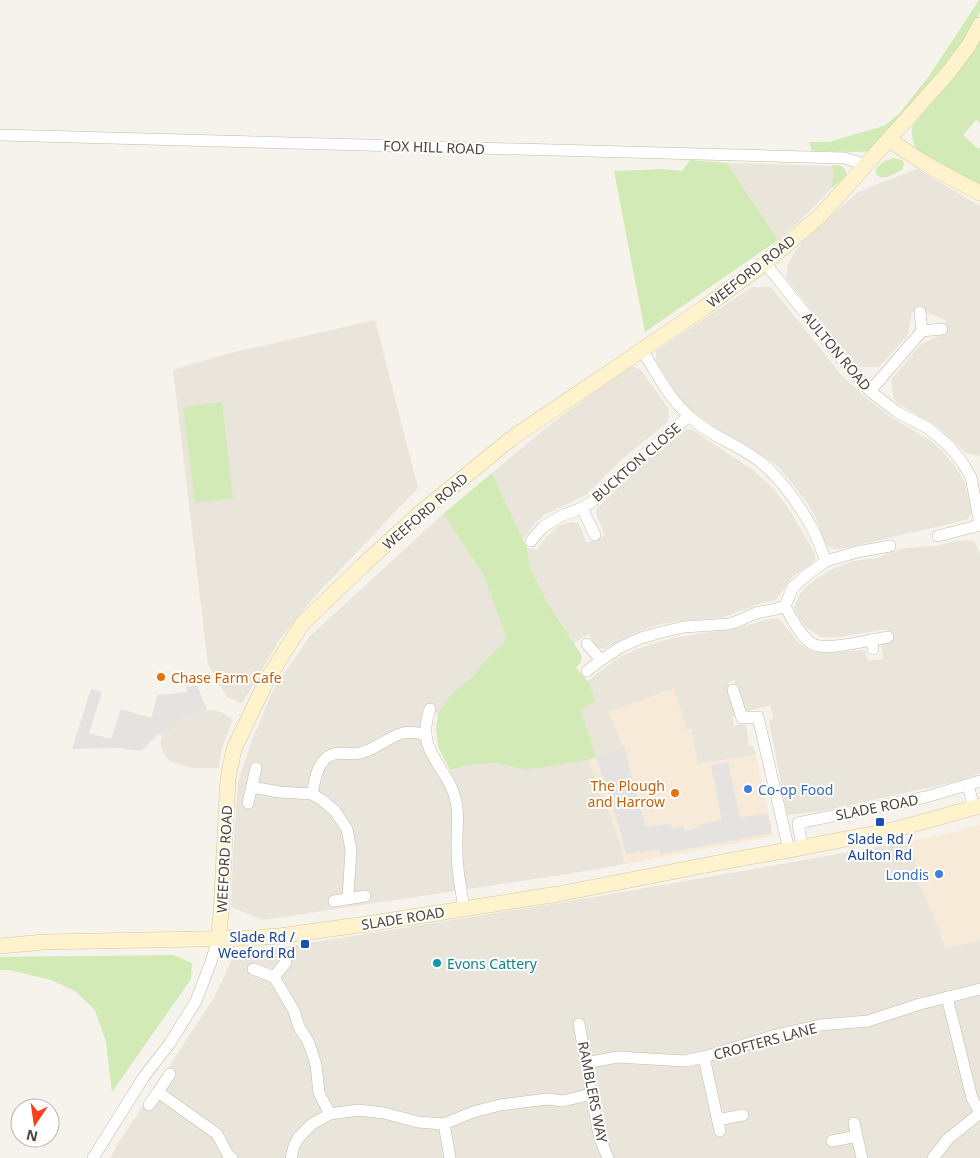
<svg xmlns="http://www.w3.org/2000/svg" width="980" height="1158" viewBox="0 0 980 1158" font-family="'Noto Sans',sans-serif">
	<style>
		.residential { fill: #eae5da }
		.commercial { fill: #f7ead8 }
		.green { fill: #d2eab5 }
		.parking { fill: #e5e3e0 }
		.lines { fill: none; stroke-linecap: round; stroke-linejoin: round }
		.street-casing { stroke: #c2bbae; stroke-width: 12 }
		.secondary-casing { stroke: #d6c79b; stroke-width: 16 }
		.street { stroke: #fff; stroke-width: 11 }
		.secondary { stroke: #fff3cd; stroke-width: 15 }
		.food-dot { fill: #e8710a; stroke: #fff; stroke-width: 2 }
		.shop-dot { fill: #3f7fe0; stroke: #fff; stroke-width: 2 }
		.transit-dot { fill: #1a4fb4; stroke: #fff; stroke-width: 2 }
		.culture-dot { fill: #0f9aa8; stroke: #fff; stroke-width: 2 }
		.labels { text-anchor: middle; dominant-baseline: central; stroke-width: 4; stroke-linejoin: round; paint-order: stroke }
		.street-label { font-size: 14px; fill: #4b4439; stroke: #fff }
		.food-label { font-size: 14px; fill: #c56008; stroke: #fff; text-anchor: start }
		.shop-label { font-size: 14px; fill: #366cbe; stroke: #fff; text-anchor: start }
		.transit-label { font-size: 14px; fill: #164399; stroke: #fff }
		.culture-label { font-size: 14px; fill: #0d838f; stroke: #fff; text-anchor: start }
	</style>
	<rect width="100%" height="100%" fill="#f6f3ec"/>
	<g class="residential">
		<path d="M727 163 831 166 834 174 831 189 802 219 778 240Z"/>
		<path d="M917 169 980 206V456L966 453 937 426 897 403 894 399 891 380 920 345 936 337 942 335 947 321 932 314 920 312H912L908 335 879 367H857L786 278 788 265 794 253 803 241 857 193 875 185Z"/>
		<path d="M752 287H771L844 378 865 397 889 416 931 441 941 450 954 465 964 481 970 504 971 514 966 520 841 549H833L827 545 824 541 816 518 808 504 780 468 757 452 718 430 694 412 680 399 656 361V351Z"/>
		<path d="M375 320 418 488 315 596 280 639 242 703 227 697 208 665 173 370 222 355Z"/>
		<path d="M630 366 641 370 668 408 669 417 667 423 622 459 586 495 544 515 535 523 523 539 492 473 552 423Z"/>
		<path d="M687 429 693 430 754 471 770 485 787 506 799 526 815 554V560L810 565 792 577 776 600 759 604 721 618 683 621 660 624 633 634 604 649 596 647 589 634 574 643 547 602 530 567 527 548 537 550 546 537 557 527 570 522 578 523 587 543 605 535 596 514 597 509 633 472Z"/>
		<path d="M443 514 483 574 506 636 503 644 485 661 473 676 451 695 438 713 426 715 425 743 428 758 438 774 469 765 498 763 526 770 588 760 599 788 616 830 625 864 574 873 263 920 231 907 233 853 238 783 249 748 273 690 309 637Z"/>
		<path d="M965 540 975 542 980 554V773L959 781 822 811 787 815 769 720 774 719 770 705 745 712 734 680 728 683 735 716 732 717 734 726 741 724 746 725 749 746H753L756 755 698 764 690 729 687 730 608 712 624 747 596 757 581 710 596 701 588 681 616 659 637 649 672 638 737 628 769 619H778L781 621 800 644 813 652 828 653 865 650 868 661 883 659 881 644 890 641 888 629 839 637H821L807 628 800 619 794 608 798 597 804 589 817 578 833 569 853 561 878 558 888 553 906 548 936 546 951 542Z"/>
		<path d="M211 710 221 712 233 720 222 747 219 768H191L169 761 163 752 160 742 164 732 173 724 183 718 199 712Z"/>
		<path d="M911 841 920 886 927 900 946 948 980 940V1158H110L117 1145 214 998 234 955 589 898Z"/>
	</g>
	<g class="commercial">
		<path d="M674 688 687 730 691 729 698 764 756 755 773 836 625 864 616 830 588 760 624 747 608 712Z"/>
		<path d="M980 824V940L946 948 927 900 920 886 911 841 954 832Z"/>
	</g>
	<g class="green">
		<path d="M979 0H980V12L975 22 954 55 870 151 861 152 812 151 809 142H828L884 126 899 114 929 76Z"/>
		<path d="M980 39V123L976 120 963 135 978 149 980 147V186L916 149C913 140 910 134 913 125L962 67Z"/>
		<path d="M893 158 902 160 904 164 902 170C893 174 880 184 875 171 879 163 885 161 893 158Z"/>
		<path d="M690 160 727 163 778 240 645 332 614 171 663 169 682 171Z"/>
		<path d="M838 165 843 167 846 171V176L831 189 834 174 831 166Z"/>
		<path d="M222 402 233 498 195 503 183 407Z"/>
		<path d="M492 473 527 548 530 567 547 602 582 656 581 662 576 668 588 681 596 701 581 710 596 757 588 760 526 770 498 763 469 765 450 770 438 747 436 728 438 713 451 695 473 676 485 661 503 644 506 636 483 574 443 514Z"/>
		<path d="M173 955 192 963 191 979 112 1092 106 1042 95 1010 75 991 51 980 9 970H0V957Z"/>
	</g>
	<g class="parking">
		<path d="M197 685 207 710 199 712 183 718 173 724 171 731 164 732 162 736 158 734 141 751 118 748 72 749 91 689 102 692 89 733 111 739 121 709 151 718 158 694 162 695 187 692 186 687Z"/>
		<path d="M624 747 646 827 669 824 673 828 683 826 685 831 696 829 702 824 722 820 711 765 728 762 740 818 768 813 772 833 661 854 660 849 626 854 621 833 596 757Z"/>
	</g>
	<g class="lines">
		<g class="street-casing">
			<g id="street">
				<path d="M0 135 844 158 867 165"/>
				<path d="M765 263 836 352 870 391 897 412 928 428 949 446 962 462 971 477 980 524"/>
				<path d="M920 312 922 331 942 329"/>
				<path d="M642 350C656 372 668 397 688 415 706 433 731 442 752 456 777 472 796 500 811 526 817 537 821 549 826 561"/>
				<path d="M870 391 922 331"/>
				<path d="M582 508 595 535"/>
				<path d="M938 536 980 525"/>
				<path d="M531 541 543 527 561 516 582 508 593 501 623 473 689 416"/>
				<path d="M785 606C791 617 801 638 813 644 825 651 858 642 872 640L873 649"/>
				<path d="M872 640 888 637"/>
				<path d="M587 644 601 660 621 647 641 638 662 632 684 627 729 624 738 621 756 613 776 609 785 606 793 587 808 574 826 561 857 552 890 546"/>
				<path d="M587 671 601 660"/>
				<path d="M733 690 742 718 758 717 789 850"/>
				<path d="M430 709C414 753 448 765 456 801 459 814 457 827 457 840 456 863 460 885 464 908"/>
				<path d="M968 785 974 808"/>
				<path d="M252 787 279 792 312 794 322 800 335 811 347 829 351 850 348 898"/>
				<path d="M312 794C315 782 316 767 326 758 337 749 348 756 360 753 375 750 388 737 403 733 410 731 419 733 426 735"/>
				<path d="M248 803 256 768"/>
				<path d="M802 847 798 823 926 797 980 781"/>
				<path d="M334 901 365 896"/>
				<path d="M253 969 274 977 294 1011 299 1027 308 1041 312 1052 316 1065 319 1093 330 1114"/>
				<path d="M274 977 286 962"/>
				<path d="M947 997 972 1098 980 1113"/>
				<path d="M579 1024 598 1130 601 1141 608 1158"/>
				<path d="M704 1057 720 1131"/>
				<path d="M586 1063 617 1057 685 1061 704 1057 776 1035 820 1025 868 1021 920 1004 980 989"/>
				<path d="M158 1092 170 1074"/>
				<path d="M149 1105 158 1092 217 1134 228 1155 232 1158"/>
				<path d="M718 1120 743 1115"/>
				<path d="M854 1123 862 1158"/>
				<path d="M444 1124 450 1158"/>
				<path d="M832 1141 857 1136"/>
				<path d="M93 1158 143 1078 170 1043 196 1001 211 962 218 939"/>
				<path d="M291 1158 294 1146 298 1138 312 1124 330 1114 358 1110 384 1113 418 1122 444 1124 473 1112 500 1105 547 1099 563 1101 591 1094"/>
				<path d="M933 1158 948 1139 980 1113"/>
			</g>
		</g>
		<g class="secondary-casing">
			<g id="secondary">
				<path d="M889 140 929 166 980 193"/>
				<path d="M218 939 221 914 228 778 234 749 268 678 302 624 362 566 420 513 512 438 704 308 765 263 821 215 948 73 969 45 980 25"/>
				<path d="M0 946 44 942 251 938 279 936 367 924 558 894 743 858 789 850 897 829 980 806"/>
			</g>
		</g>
		<use href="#street" class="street"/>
		<use href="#secondary" class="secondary"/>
	</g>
	<g class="food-dot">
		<circle cx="161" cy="677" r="5"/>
		<circle cx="675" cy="793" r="5"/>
	</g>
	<g class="shop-dot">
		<circle cx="748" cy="789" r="5"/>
		<circle cx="939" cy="874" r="5"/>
	</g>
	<g class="transit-dot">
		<rect x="875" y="817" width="10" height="10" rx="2.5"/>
		<rect x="300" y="939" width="10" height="10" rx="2.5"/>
	</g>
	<circle class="culture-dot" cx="437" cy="963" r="5"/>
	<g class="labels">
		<g class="street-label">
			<text transform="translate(434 147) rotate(2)">FOX HILL ROAD</text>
			<text transform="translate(751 271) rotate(-38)">WEEFORD ROAD</text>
			<text transform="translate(837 351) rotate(50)">AULTON ROAD</text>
			<text transform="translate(636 462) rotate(-41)">BUCKTON CLOSE</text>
			<text transform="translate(425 511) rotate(-41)">WEEFORD ROAD</text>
			<text transform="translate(877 807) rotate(-11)">SLADE ROAD</text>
			<text transform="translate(224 859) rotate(-87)">WEEFORD ROAD</text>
			<text transform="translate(403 918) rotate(-9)">SLADE ROAD</text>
			<text transform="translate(765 1041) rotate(-15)">CROFTERS LANE</text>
			<text transform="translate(593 1092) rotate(79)">RAMBLERS WAY</text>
		</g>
		<g class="food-label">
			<text x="171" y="677">Chase Farm Cafe</text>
			<text x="665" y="785" text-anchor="end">The Plough<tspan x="665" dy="16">and Harrow</tspan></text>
		</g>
		<g class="shop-label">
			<text x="758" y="789">Co-op Food</text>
			<text x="929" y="874" text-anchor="end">Londis</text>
		</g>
		<g class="transit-label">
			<text x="880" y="838">Slade Rd /<tspan x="880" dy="16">Aulton Rd</tspan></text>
			<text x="295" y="936" text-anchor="end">Slade Rd /<tspan x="295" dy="16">Weeford Rd</tspan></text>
		</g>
		<g class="culture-label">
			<text x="447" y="963">Evons Cattery</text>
		</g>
	</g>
	<g transform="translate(35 1123) rotate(193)"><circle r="24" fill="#ffffff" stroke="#b7b4b0"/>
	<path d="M0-4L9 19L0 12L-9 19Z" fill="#fc3f1d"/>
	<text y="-8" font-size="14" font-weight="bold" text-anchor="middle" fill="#4b4439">N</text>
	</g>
</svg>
